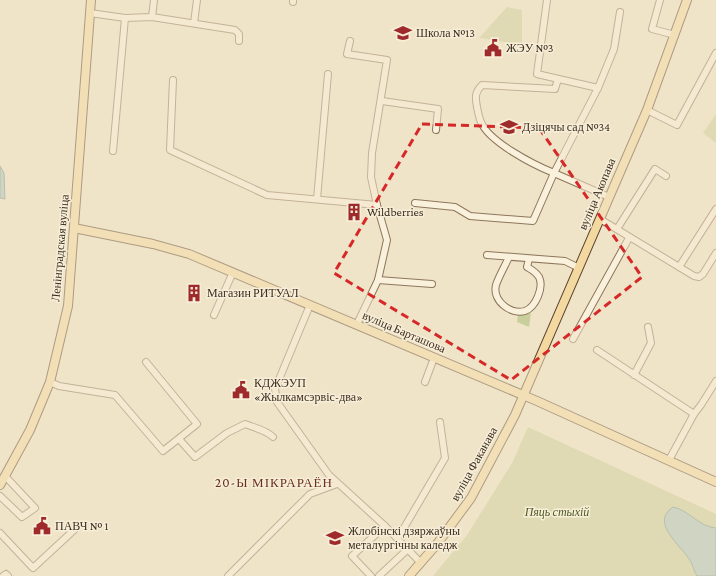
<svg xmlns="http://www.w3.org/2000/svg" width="716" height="576" viewBox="0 0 716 576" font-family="'Crimson Pro',serif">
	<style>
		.green { fill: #c9cf9b }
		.water { fill: #a9c4bc; stroke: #6f938a }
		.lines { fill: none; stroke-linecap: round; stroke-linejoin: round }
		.minor-casing { stroke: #8d765c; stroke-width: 8 }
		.major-casing { stroke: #5b4430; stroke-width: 10 }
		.minor { stroke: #faf1dc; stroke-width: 6 }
		.major { stroke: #f3d9a0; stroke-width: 8 }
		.marked { fill: none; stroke: #d62828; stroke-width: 3; stroke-dasharray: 8 5; stroke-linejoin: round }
		.labels { text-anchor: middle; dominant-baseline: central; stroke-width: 3; stroke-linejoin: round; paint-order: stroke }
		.poi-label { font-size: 12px; fill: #3d2e20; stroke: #f7eed8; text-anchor: start }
		.street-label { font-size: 12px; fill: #3d2e20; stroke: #f7eed8 }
		.park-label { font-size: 12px; font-style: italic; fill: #4d5a26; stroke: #f7eed8 }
		.neighbourhood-label { font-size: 13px; letter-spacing: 1px; fill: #6b2e1e; stroke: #f7eed8 }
	</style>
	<rect width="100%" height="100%" fill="#f0e4c8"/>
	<g class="green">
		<path d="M507 7 522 10V45L479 38Z"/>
		<path d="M716 114V143L703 133Z"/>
		<path d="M531 313 529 327 517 322 518 314Z"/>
		<path d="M528 427 716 514V576H433L467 535 512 463Z"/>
	</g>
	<g class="water">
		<path d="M0 166 4 173 5 199 0 198Z"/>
		<path d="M673 507C689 510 699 527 716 528V576H697C694 571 693 566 691 562 682 546 649 523 673 507Z"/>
	</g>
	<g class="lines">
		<g class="minor-casing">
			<g id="minor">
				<path d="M547 0 537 74 598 88 554 173C534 165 489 142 481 122 479 118 478 112 477 107 475 97 475 92 482 85L555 89 558 79"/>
				<path d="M660 0 652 29 675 35"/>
				<path d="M293 2V0"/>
				<path d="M90 13 125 18 152 17 235 30 239 34V41"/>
				<path d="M152 17 154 0"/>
				<path d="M194 23 197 0"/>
				<path d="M350 41 347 54 387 60 372 153 371 177 377 205"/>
				<path d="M173 80 170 150 267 195 377 205 387 240 378 280 357 324"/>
				<path d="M598 88 614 49 620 12"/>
				<path d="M382 101 438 109 436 130"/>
				<path d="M647 110 677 125 716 53"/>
				<path d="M113 151 125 18"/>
				<path d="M317 199 328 74"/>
				<path d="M415 203 455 207 470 216 533 221 554 173 609 197"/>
				<path d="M600 219 694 276 699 277 703 274 716 253"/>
				<path d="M617 229 655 169 666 176"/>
				<path d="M487 255 565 261 579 268"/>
				<path d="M509 257C505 266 499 276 496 285 492 301 511 315 525 311 536 307 544 287 539 277 536 272 532 270 527 267L529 259"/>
				<path d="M679 267 716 209"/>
				<path d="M378 280 432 284"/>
				<path d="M310 305 275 389 277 402 329 475 385 526"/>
				<path d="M214 315 233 272"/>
				<path d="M573 339 629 238"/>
				<path d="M597 350 694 414"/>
				<path d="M634 375 651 343 648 327"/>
				<path d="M50 382 59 386 115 395 163 451 197 424 146 362"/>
				<path d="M425 382 434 358"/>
				<path d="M179 439 195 457 227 433 245 424C255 428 266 430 273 437"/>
				<path d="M669 460 694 414 701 405 716 381"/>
				<path d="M0 496 22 517 35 508 5 476"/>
				<path d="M0 533 33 568 74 530"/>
				<path d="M398 538 445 458 440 422"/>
				<path d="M3 576 6 574 8 576"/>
				<path d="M228 576 310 494 337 484"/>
				<path d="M371 576 352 556 385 526 421 563"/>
				<path d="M379 576 408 549"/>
			</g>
		</g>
		<g class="major-casing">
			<g id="major">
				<path d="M74 228 153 244 189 254 537 401 716 482"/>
				<path d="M0 485 30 430 50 382 68 306 91 0"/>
				<path d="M409 576 437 544 471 498 515 415 647 110 687 0"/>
			</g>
		</g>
		<use href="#minor" class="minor"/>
		<use href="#major" class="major"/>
	</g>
	<path d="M0 0H716V576H0ZM422 124 539 128 642 277 511 380 334 273Z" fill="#f0e4c8" fill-opacity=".55" fill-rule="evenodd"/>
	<path class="marked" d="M422 124 539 128 642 277 511 380 334 273Z"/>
	<defs>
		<g id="school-bare" transform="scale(1.38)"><path d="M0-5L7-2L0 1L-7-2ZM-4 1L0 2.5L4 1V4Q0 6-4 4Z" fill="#9e2a2b" stroke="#f7eed8" stroke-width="2.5" paint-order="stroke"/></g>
		<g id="civic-bare" transform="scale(1.38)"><path d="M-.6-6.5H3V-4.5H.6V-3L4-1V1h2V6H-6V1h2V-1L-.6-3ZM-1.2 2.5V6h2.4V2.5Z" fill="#9e2a2b" stroke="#f7eed8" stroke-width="2.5" paint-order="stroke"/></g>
		<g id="building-bare" transform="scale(1.38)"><path d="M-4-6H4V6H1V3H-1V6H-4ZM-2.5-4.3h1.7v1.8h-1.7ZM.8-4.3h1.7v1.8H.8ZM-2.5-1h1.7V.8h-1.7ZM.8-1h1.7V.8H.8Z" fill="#9e2a2b" stroke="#f7eed8" stroke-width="2.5" paint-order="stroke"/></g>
		<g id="university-bare" transform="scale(1.38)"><path d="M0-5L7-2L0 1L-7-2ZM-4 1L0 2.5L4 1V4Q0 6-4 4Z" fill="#9e2a2b" stroke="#f7eed8" stroke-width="2.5" paint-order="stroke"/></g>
	</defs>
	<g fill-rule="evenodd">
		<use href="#school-bare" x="403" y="33"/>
		<use href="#civic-bare" x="493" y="48"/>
		<use href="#school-bare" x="509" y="127"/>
		<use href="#building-bare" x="354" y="212"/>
		<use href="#building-bare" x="194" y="293"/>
		<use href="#civic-bare" x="241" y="390"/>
		<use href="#civic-bare" x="42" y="526"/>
		<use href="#university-bare" x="335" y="538"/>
	</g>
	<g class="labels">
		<g class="poi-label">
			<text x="416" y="33">Школа №13</text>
			<text x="506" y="48">ЖЭУ №3</text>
			<text x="522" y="127">Дзіцячы сад №34</text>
			<text x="367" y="212">Wildberries</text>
			<text x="207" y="293">Магазин РИТУАЛ</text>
			<text x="254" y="383">КДЖЭУП<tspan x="254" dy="14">«Жылкамсэрвіс-два»</tspan></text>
			<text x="55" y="526">ПАВЧ № 1</text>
			<text x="348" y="531">Жлобінскі дзяржаўны<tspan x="348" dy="14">металургічны каледж</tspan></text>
		</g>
		<g class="street-label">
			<text transform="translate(597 194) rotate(-67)">вуліца Акопава</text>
			<text transform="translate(60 248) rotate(-85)">Ленінградская вуліца</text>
			<text transform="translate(404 332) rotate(23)">вуліца Барташова</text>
			<text transform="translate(474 464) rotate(-61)">вуліца Факанава</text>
		</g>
		<g class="park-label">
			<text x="557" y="512">Пяць стыхій</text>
		</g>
		<g class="neighbourhood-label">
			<text x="274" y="482">20-Ы МІКРАРАЁН</text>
		</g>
	</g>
</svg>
